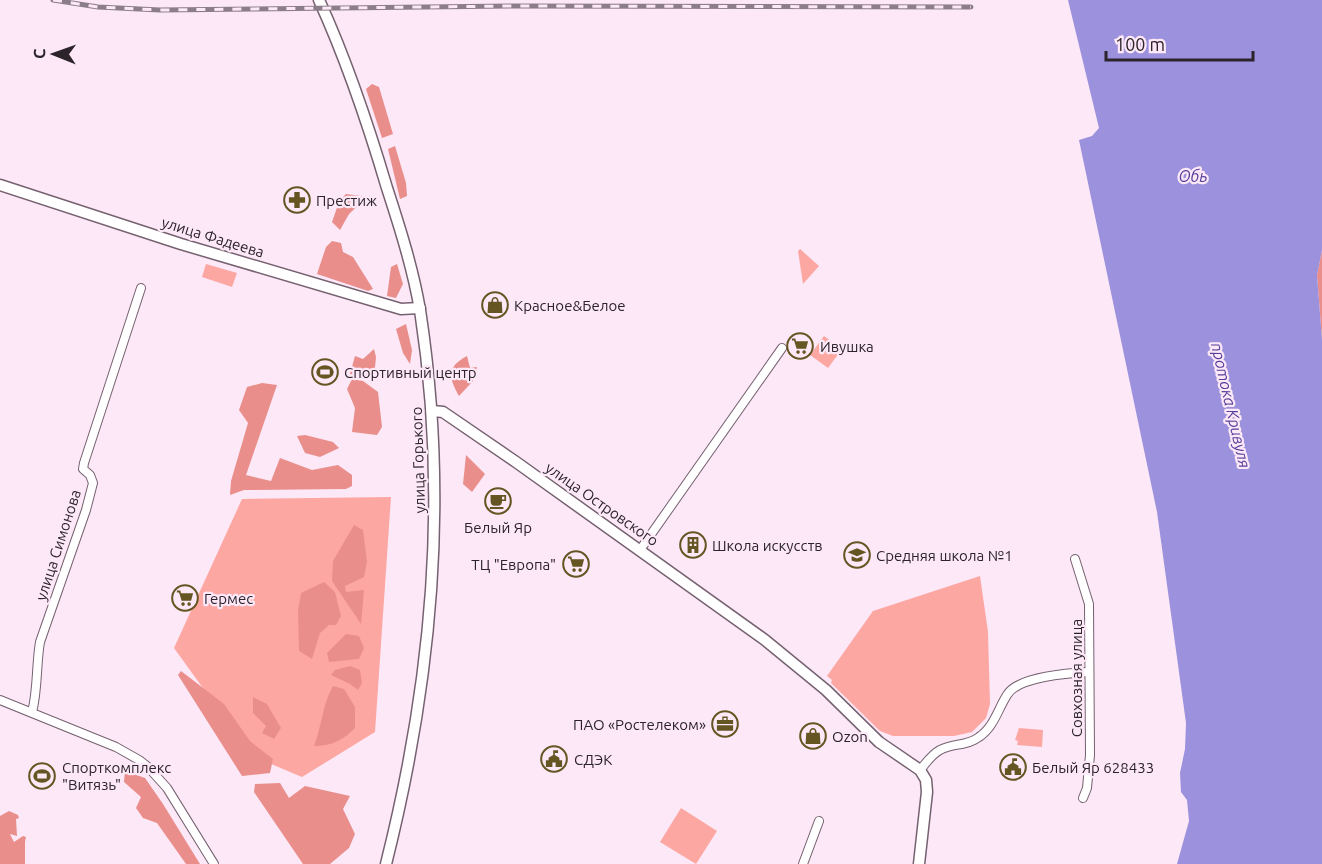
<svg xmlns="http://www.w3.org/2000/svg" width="1322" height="864" viewBox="0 0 1322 864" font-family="Ubuntu,sans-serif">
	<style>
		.green { fill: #fda7a3 }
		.forest { fill: #ea8e8b }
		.water { fill: #9b91dd }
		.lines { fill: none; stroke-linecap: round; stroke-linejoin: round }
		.minor-casing { stroke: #766170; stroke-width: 10 }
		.tertiary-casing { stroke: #766170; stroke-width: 13 }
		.minor { stroke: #fff; stroke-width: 8 }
		.tertiary { stroke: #fff; stroke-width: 10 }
		.rail-casing { stroke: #8c7e89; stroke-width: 5 }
		.rail { stroke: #fce8f7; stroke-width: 3; stroke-dasharray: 9; stroke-linecap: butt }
		.labels { text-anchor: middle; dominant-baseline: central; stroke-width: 4.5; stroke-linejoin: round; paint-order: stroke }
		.poi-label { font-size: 15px; fill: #2d242b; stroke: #fce8f7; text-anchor: start }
		.street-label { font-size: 15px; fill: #2d242b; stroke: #fce8f7 }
		.water-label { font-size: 16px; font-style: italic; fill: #54409b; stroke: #fce8f7 }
	</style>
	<rect width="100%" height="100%" fill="#fce8f7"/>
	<g class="green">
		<path d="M800 249 819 266 803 284 798 251Z"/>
		<path d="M206 264 237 273 232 287 202 277Z"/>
		<path d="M824 336 842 349 828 368 810 355Z"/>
		<path d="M391 497 375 732 302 777 252 756 174 648 242 499Z"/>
		<path d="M980 576 988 632 990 704 986 718 972 732 954 736H893L880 731 831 683 832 680 827 676 873 611Z"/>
		<path d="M1019 728 1043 730 1042 747 1017 745 1018 741 1015 740Z"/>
		<path d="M681 808 717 831 696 864 660 842Z"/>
	</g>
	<g class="forest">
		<path d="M372 84 379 87 393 134 382 138 366 89Z"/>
		<path d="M395 146 406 183 407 196 400 199 388 149Z"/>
		<path d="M346 194 361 196 365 199 349 214 340 230 332 222 339 202Z"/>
		<path d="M332 241 341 243 343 252 353 257 373 289 368 291 317 274 326 247Z"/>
		<path d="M1322 250V340L1317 275Z"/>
		<path d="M397 264 403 284 396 298 387 296 391 267Z"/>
		<path d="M406 324 412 350 410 364 403 353 396 329Z"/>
		<path d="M374 349 376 357 374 378 350 374 355 356 363 359Z"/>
		<path d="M467 356 470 368 477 367 473 381 459 396C449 378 446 367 467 356Z"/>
		<path d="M352 379 363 381 378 392 382 427 377 435 352 432 355 408 347 389Z"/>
		<path d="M262 383 277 385 246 475 271 481 280 458 312 470 338 465 352 475V486L346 489 244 490 230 495 231 481 248 423 239 410 247 387Z"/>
		<path d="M305 435 333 442 339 448 320 457 305 453 297 436Z"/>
		<path d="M466 455 485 474 472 492 463 484Z"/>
		<path d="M354 525 363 530 367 562 364 577 345 586 346 592 364 590 361 624 332 581 333 561Z"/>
		<path d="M324 582 335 592 341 616 336 625H329L320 633 312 659 299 651 298 611 301 593Z"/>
		<path d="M346 634 359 636 364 648 359 659 329 662 327 653Z"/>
		<path d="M350 666 360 670 362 683 358 690 350 684 331 675 335 670Z"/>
		<path d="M181 671 224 704 250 741 273 759 270 773 242 776 178 675Z"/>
		<path d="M333 686 344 689 355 707V728C343 740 332 746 314 746 322 726 322 705 333 686Z"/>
		<path d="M253 697 267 704 281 728 274 739 262 733 266 726 253 713Z"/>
		<path d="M125 771 145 778 163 804 200 864H186L157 823 143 818 136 808 141 797 124 782Z"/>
		<path d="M280 783 289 798 305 786 350 796 343 809 355 834 349 848 330 864H303L254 792 255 784Z"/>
		<path d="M9 811 18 815 19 818 16 819 17 836 10 834 14 842 23 836 26 837 25 842V864H0V816Z"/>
	</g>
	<path class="water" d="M1068 0H1322V250L1317 275 1322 340V864H1177L1189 821 1187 800 1181 792 1180 773 1185 749 1186 723 1157 512 1079 140 1092 136 1099 128Z"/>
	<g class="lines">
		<g class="minor-casing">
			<g id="minor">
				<path d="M640 550 782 348"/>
				<path d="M1075 559 1089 604 1090 755 1087 788 1083 798"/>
				<path d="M0 700 116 747 139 760 148 767 167 788 214 864"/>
				<path d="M32 712C38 690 36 665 40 642L86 510 93 483 90 475 83 469 84 463 141 288"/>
				<path d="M920 770C926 763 932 754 940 750 952 743 968 746 979 737 994 727 998 709 1007 695 1017 677 1069 673 1089 672"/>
				<path d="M803 864 819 821"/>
			</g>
		</g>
		<g class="tertiary-casing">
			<g id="tertiary">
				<path d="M319 0C347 61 368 124 387 188 400 228 413 269 420 310 449 498 432 681 386 864"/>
				<path d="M0 185 181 244 401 309 420 308"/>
				<path d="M432 411 443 412 516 462 765 640 826 690 879 742 920 770 926 780 927 792 919 864"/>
			</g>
		</g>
		<use href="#minor" class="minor"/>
		<use href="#tertiary" class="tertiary"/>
		<g class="rail-casing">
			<path id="rail" d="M53 0 98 7 160 10 510 6 971 7"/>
		</g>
		<use href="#rail" class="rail"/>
	</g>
	<defs>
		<g id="pharmacy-ring" transform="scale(1.35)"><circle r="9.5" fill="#fce8f7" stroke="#655522" stroke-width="1.5"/><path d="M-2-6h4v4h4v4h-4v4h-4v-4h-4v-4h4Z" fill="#655522"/></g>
		<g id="shop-ring" transform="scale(1.35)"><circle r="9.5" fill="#fce8f7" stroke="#655522" stroke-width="1.5"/><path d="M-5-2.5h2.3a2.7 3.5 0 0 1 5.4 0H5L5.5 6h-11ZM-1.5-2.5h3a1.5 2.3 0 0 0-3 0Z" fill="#655522"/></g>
		<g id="supermarket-ring" transform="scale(1.35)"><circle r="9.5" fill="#fce8f7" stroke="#655522" stroke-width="1.5"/><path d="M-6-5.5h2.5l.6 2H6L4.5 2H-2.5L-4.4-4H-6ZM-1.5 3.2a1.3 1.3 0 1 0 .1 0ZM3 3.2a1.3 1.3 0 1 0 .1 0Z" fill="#655522"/></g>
		<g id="stadium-ring" transform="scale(1.35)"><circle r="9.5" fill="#fce8f7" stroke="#655522" stroke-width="1.5"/><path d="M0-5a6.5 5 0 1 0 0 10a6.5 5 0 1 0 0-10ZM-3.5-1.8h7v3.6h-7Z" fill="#655522"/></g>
		<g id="cafe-ring" transform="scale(1.35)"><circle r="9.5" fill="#fce8f7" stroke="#655522" stroke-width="1.5"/><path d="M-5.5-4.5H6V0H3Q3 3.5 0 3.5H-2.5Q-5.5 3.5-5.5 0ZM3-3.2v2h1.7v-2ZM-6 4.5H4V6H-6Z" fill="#655522"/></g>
		<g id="building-ring" transform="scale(1.35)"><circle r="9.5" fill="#fce8f7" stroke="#655522" stroke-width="1.5"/><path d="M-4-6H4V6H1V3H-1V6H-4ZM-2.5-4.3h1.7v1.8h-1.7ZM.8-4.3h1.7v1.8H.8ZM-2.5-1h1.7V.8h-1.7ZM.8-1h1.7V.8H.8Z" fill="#655522"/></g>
		<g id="school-ring" transform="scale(1.35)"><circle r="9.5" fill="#fce8f7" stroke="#655522" stroke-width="1.5"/><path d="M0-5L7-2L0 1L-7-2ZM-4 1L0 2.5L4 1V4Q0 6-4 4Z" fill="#655522"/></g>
		<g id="office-ring" transform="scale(1.35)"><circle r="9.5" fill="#fce8f7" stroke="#655522" stroke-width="1.5"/><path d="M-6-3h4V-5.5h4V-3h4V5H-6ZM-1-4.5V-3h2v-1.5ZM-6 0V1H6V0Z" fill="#655522"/></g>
		<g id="civic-ring" transform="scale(1.35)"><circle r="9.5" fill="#fce8f7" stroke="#655522" stroke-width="1.5"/><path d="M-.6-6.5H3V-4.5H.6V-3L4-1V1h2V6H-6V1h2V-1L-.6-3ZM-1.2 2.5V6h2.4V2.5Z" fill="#655522"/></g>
	</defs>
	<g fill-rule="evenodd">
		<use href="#pharmacy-ring" x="297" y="200"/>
		<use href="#shop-ring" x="495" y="305"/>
		<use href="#supermarket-ring" x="800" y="346"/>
		<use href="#stadium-ring" x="325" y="372"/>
		<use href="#cafe-ring" x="498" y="501"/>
		<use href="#building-ring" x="693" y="545"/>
		<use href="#school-ring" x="857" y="555"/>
		<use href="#supermarket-ring" x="576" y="564"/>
		<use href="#supermarket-ring" x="185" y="598"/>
		<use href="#office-ring" x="725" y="724"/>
		<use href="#shop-ring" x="813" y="736"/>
		<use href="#civic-ring" x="554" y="759"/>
		<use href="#civic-ring" x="1013" y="767"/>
		<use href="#stadium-ring" x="42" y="776"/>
	</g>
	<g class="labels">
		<g class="poi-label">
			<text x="316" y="200">Престиж</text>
			<text x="514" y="305">Красное&amp;Белое</text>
			<text x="820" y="346">Ивушка</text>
			<text x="344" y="372">Спортивный центр</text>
			<text x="498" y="527" text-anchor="middle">Белый Яр</text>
			<text x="712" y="545">Школа искусств</text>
			<text x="876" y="555">Средняя школа №1</text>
			<text x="556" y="564" text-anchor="end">ТЦ "Европа"</text>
			<text x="204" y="598">Гермес</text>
			<text x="706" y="724" text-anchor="end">ПАО «Ростелеком»</text>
			<text x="832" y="736">Ozon</text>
			<text x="574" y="759">СДЭК</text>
			<text x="62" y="767">Спорткомплекс<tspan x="62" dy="17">"Витязь"</tspan></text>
			<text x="1032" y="767">Белый Яр 628433</text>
		</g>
		<g class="street-label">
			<text transform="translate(213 237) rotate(17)">улица Фадеева</text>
			<text transform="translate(418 460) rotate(-92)">улица Горького</text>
			<text transform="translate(602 504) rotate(35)">улица Островского</text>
			<text transform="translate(58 545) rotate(-72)">улица Симонова</text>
			<text transform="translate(1076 678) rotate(-90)">Совхозная улица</text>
		</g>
		<g class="water-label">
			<text x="1193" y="176">Обь</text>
			<text transform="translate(1231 405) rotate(77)">протока Кривуля</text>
		</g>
	</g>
	<g transform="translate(54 54) rotate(271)" stroke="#fce8f7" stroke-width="4.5" paint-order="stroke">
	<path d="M0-4.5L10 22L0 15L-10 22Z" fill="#2d242b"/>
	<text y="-9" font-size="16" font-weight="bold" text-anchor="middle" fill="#2d242b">С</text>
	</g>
	<path d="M1106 51v9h147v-9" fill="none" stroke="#2d242b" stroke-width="3"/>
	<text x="1115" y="51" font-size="18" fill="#2d242b" stroke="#fce8f7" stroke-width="4.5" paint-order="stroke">100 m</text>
</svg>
